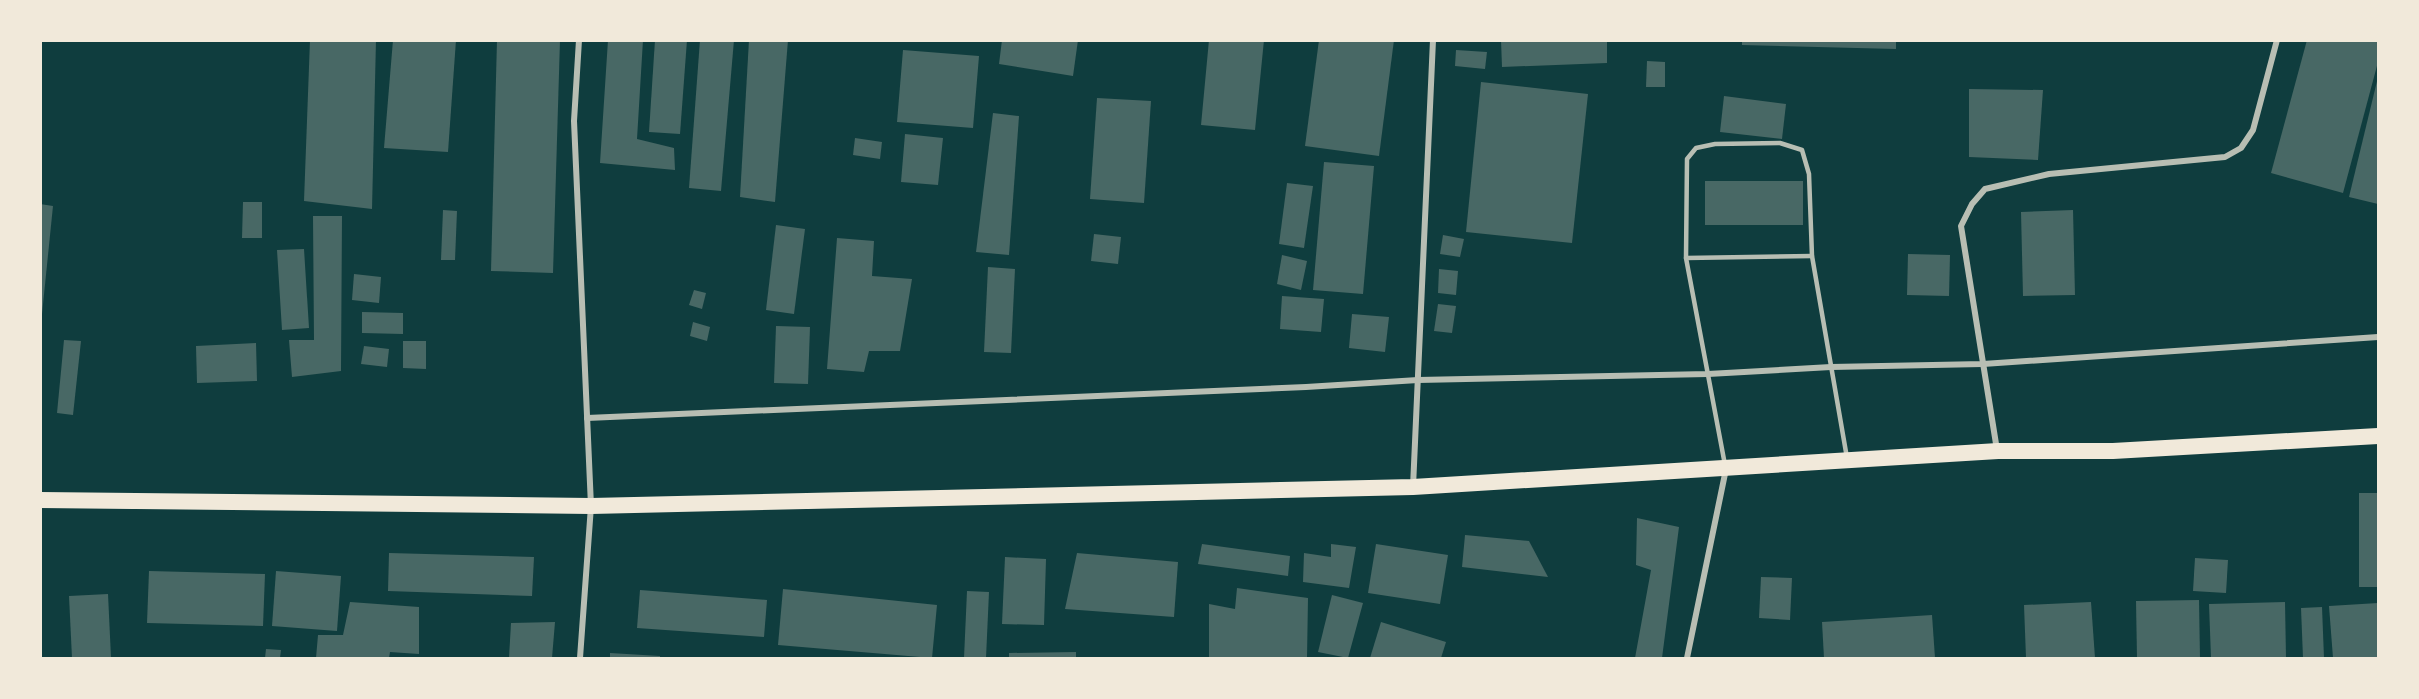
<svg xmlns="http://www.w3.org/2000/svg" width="2419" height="699" viewBox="0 0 2419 699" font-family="'Alegreya Sans',sans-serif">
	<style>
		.building { fill: #486865 }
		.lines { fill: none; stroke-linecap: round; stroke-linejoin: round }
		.service { stroke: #b8beb3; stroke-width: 4.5 }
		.minor { stroke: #b8beb3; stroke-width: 6 }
		.trunk { stroke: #f1e9da; stroke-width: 16 }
	</style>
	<rect width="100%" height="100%" fill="#0f3d3e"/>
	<g class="building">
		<path d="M310 40H376L372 209 304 201Z"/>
		<path d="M393 40H456L448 152 384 148Z"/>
		<path d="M497 40H560L553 273 491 271Z"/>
		<path d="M608 40H643L637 139 674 148 675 170 600 163Z"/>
		<path d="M655 40H687L680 134 649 132Z"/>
		<path d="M700 40H734L721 191 689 188Z"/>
		<path d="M749 40H788L775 202 740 197Z"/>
		<path d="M1002 40H1078L1073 76 999 64Z"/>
		<path d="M1209 40H1264L1255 130 1201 125Z"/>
		<path d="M1319 40H1394L1379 156 1305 146Z"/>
		<path d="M1501 40H1607V63L1502 67Z"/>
		<path d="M1742 40H1896V49L1742 45Z"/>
		<path d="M2307 40H2378V62L2343 193 2271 173Z"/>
		<path d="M903 50 979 56 973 128 897 122Z"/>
		<path d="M1456 50 1487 52 1485 69 1455 66Z"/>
		<path d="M1647 61 1665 62V87H1646Z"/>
		<path d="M2378 77V204L2349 197Z"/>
		<path d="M1481 82 1588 94 1572 243 1466 232Z"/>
		<path d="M1969 89 2043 90 2038 160 1969 157Z"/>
		<path d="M1724 96 1786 104 1782 139 1720 132Z"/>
		<path d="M1097 98 1151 101 1144 203 1090 199Z"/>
		<path d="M993 113 1019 116 1009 255 976 252Z"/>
		<path d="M905 134 943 138 938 185 901 182Z"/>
		<path d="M855 138 882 142 880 159 853 155Z"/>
		<path d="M1324 162 1374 166 1363 294 1313 290Z"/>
		<rect x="1705" y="181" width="98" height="44"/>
		<path d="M1287 183 1313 186 1304 248 1279 244Z"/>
		<path d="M243 202H262V238H242Z"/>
		<path d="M40 204 53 206 42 314H40Z"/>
		<path d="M443 210 457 211 455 260H441Z"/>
		<path d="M2073 210 2075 295 2023 296 2021 212Z"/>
		<path d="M313 216H342L341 371 292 377 289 340H314Z"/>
		<path d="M776 225 805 229 794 314 766 310Z"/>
		<path d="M1094 234 1121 237 1118 264 1091 261Z"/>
		<path d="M1443 235 1464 239 1460 257 1440 254Z"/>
		<path d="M837 238 874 241 872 276 912 279 900 351H869L864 372 827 369Z"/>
		<path d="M304 249 309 328 282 330 277 250Z"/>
		<path d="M1908 254 1950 255 1949 296 1907 295Z"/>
		<path d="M1282 255 1307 261 1301 290 1277 284Z"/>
		<path d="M988 267 1015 269 1011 353 984 352Z"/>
		<path d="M1439 269 1458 271 1456 295 1438 293Z"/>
		<path d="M354 274 381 277 379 303 352 300Z"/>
		<path d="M694 290 706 293 702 309 689 305Z"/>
		<path d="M1282 296 1324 299 1321 332 1280 329Z"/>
		<path d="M1438 304 1456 306 1452 333 1434 331Z"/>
		<path d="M362 312 403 313V334L362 333Z"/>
		<path d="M1352 314 1389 317 1385 352 1349 348Z"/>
		<path d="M693 322 710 327 707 341 690 336Z"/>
		<path d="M776 326 810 327 808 384 774 383Z"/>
		<path d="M64 340 81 341 73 415 57 413Z"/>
		<path d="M403 341H426V369L403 368Z"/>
		<path d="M256 343 257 381 197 383 196 346Z"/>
		<path d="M364 346 389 349 387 367 361 364Z"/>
		<rect x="2359" y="493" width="19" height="94"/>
		<path d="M1637 518 1679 527 1662 658H1635L1651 570 1636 565Z"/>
		<path d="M1465 535 1529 541 1548 577 1462 567Z"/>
		<path d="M1202 544 1290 556 1288 576 1198 564Z"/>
		<path d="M1331 544 1356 547 1349 588 1303 582 1304 553 1331 557Z"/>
		<path d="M1376 544 1448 555 1440 604 1368 593Z"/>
		<path d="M389 553 534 557 532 596 388 591Z"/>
		<path d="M1077 553 1178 562 1174 617 1065 609Z"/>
		<path d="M1005 557 1046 559 1044 625 1002 624Z"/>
		<path d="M2195 558 2228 560 2226 593 2193 591Z"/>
		<path d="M149 571 265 574 263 626 147 623Z"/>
		<path d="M276 571 341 576 337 631 272 626Z"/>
		<path d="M1761 577 1792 578 1790 620 1759 618Z"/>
		<path d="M1237 588 1308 598 1307 658H1209V604L1235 609Z"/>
		<path d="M783 589 937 605 932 658 778 645Z"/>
		<path d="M640 590 767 600 764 637 637 628Z"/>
		<path d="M967 591 989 592 986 658H964Z"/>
		<path d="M108 594 111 658H72L69 596Z"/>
		<path d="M1332 595 1363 603 1348 658 1318 652Z"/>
		<path d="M2199 600 2200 658H2137L2136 601Z"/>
		<path d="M350 602 419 607V654L390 652 389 658H316L318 635H343Z"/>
		<path d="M2091 602 2095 658H2026L2024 605Z"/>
		<path d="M2285 602 2286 658H2211L2209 604Z"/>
		<path d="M2378 603V658H2333L2329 606Z"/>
		<path d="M2322 607 2324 658H2303L2301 608Z"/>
		<path d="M1932 615 1935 658H1824L1822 622Z"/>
		<path d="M555 622 552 658H509L511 623Z"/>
		<path d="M1381 622 1446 642 1441 658H1370Z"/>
		<path d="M266 649 281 650 280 658H265Z"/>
		<path d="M1076 652V658H1009V653Z"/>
		<path d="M610 653 660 656V658H610Z"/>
	</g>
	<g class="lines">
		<g class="service">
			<path d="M1686 258 1812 256"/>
			<path d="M1725 465 1686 258 1687 159 1696 148 1715 144 1780 143 1802 150 1809 174 1812 256 1847 458"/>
		</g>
		<g class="minor">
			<path d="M579 40 574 121 591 506 580 658"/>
			<path d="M587 418 1306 387 1418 380 1708 374 1831 367 1983 364 2378 337"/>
			<path d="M1997 450 1961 226 1972 204 1985 189 2049 174 2225 157 2241 148 2253 130 2277 40"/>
			<path d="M1413 487 1433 40"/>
			<path d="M1687 658 1726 469"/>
		</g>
		<path class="trunk" d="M40 500 591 506 1413 487 1998 451H2113L2378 436"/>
	</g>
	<rect width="2419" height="699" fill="none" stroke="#f1e9da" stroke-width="84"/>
</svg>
